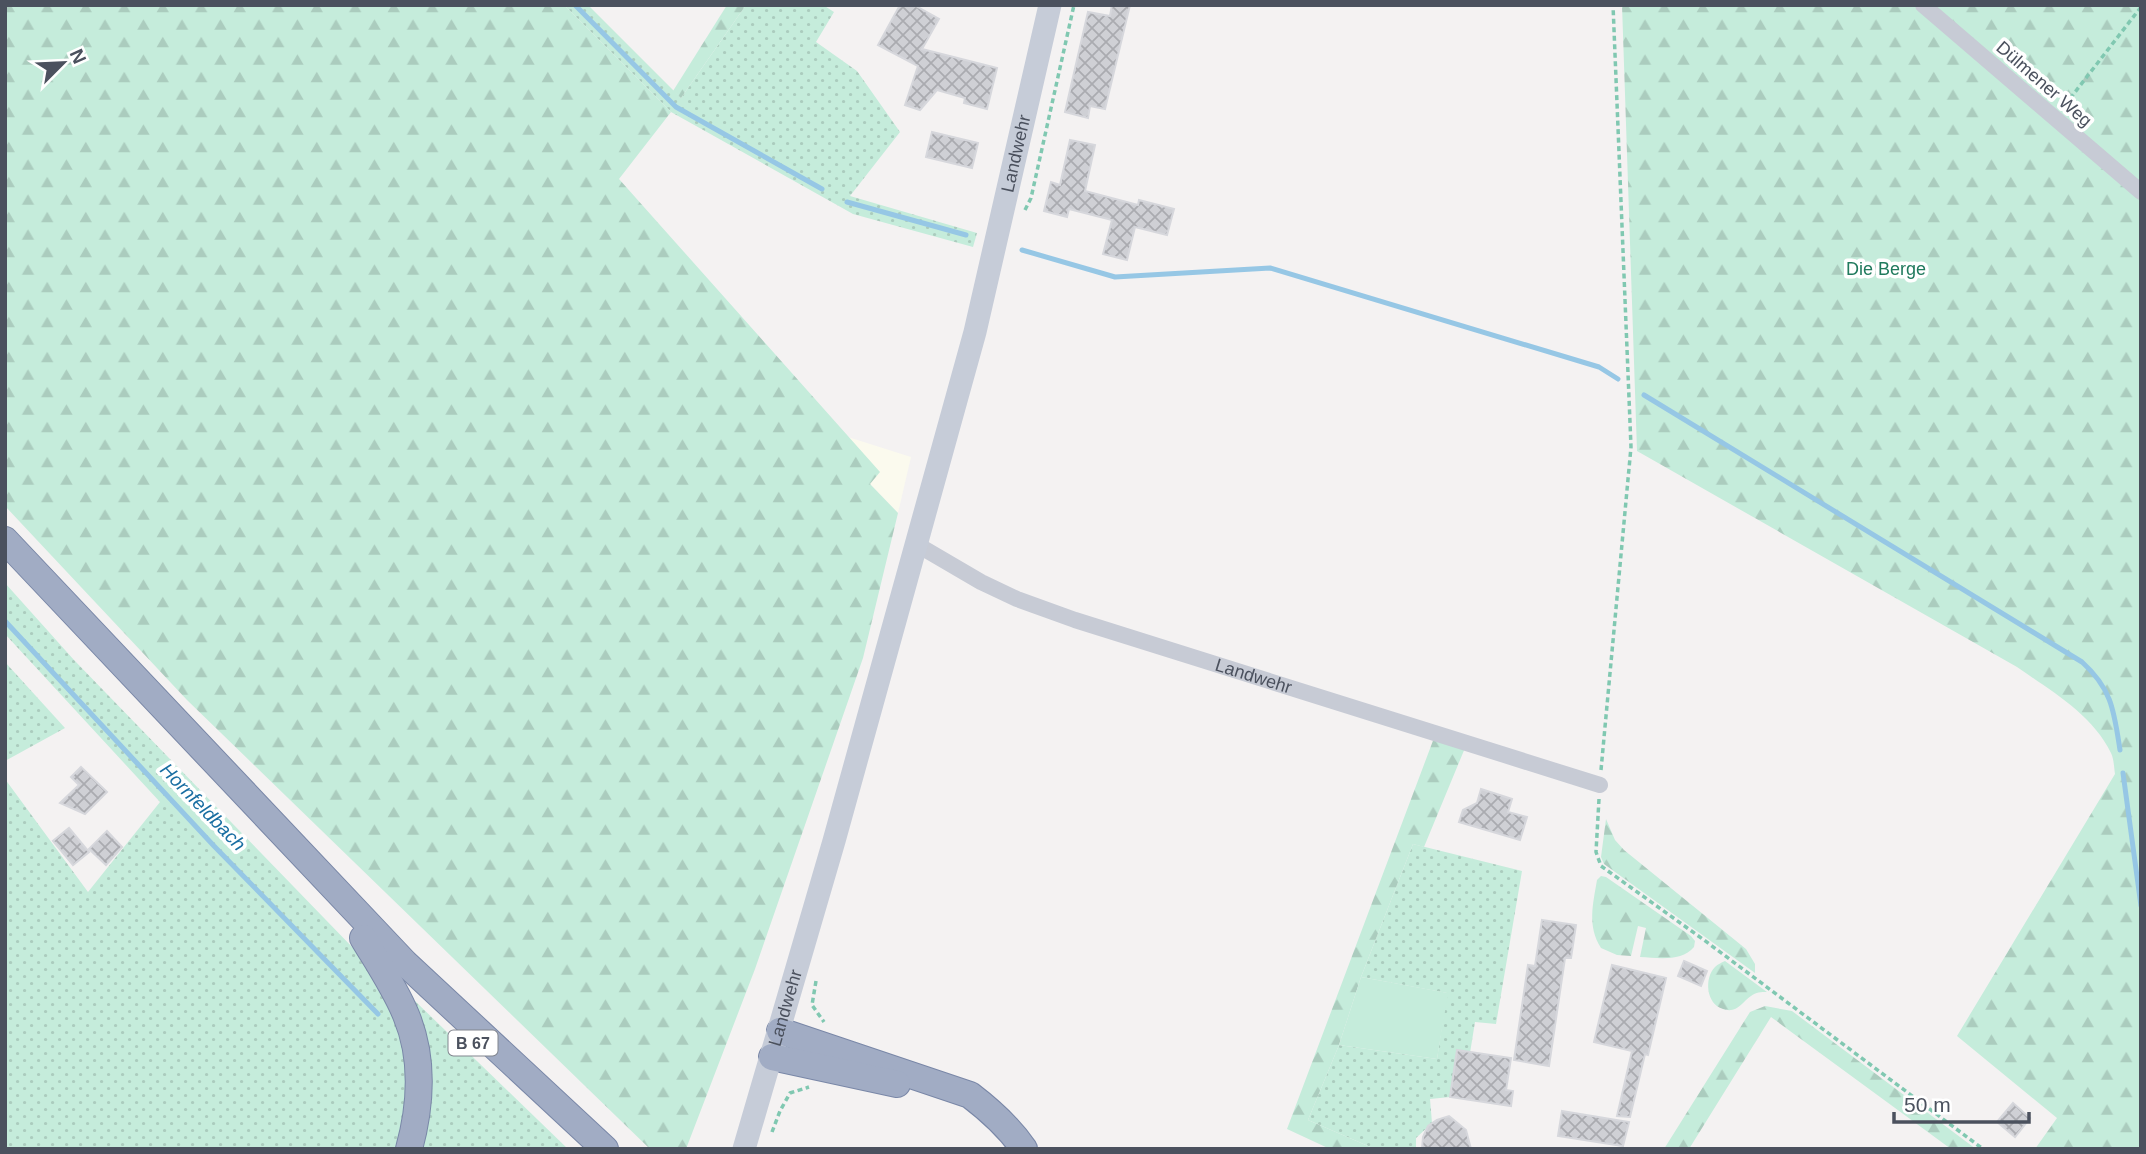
<svg xmlns="http://www.w3.org/2000/svg" width="2146" height="1154" viewBox="0 0 2146 1154" font-family="Helvetica,sans-serif">
	<style>
		.commercial { fill: #fbfaee }
		.green { fill: url(#green-dots) }
		.forest { fill: url(#forest-firs) }
		.pitch { fill: #c5ecdb }
		.lines { fill: none; stroke-linecap: round; stroke-linejoin: round }
		.stream { stroke: #96c7e5; stroke-width: 5 }
		.building { fill: url(#building-cross-hatch); stroke: #d6d7dc; stroke-width: 2 }
		.trunk-casing { stroke: #7987a7; stroke-width: 28 }
		.path { stroke: #80c8b1; stroke-width: 3.5; stroke-dasharray: 5 3.5; stroke-linecap: butt }
		.minor { stroke: #c7cbd5; stroke-width: 16 }
		.secondary { stroke: #c6ccd8; stroke-width: 23 }
		.trunk { stroke: #a1acc4; stroke-width: 26 }
		.labels { text-anchor: middle; dominant-baseline: central; stroke-width: 7; stroke-linejoin: round; paint-order: stroke }
		.shield { fill: #fff; stroke: #81858e; stroke-width: 2 }
		.shield-label { font-size: 16px; font-weight: bold; fill: #4b515e }
		.street-label { font-size: 18px; fill: #4b515e; stroke: #fff }
		.park-label { font-size: 18px; fill: #207a5d; stroke: #fff }
		.water-label { font-size: 19px; font-style: italic; fill: #196ea2; stroke: #fff }
	</style>
	<defs>
		<pattern id="green-dots" width="8" height="8" patternUnits="userSpaceOnUse" patternTransform="scale(1.75)"><rect width="8" height="8" fill="#c5ecdb"/><path d="M2 2h.1M6 6h.1" fill="none" stroke="#abccbe" stroke-width="1.8" stroke-linecap="round"/></pattern>
		<pattern id="forest-firs" width="22" height="20" patternUnits="userSpaceOnUse" patternTransform="scale(1.75)"><rect width="22" height="20" fill="#c5ecdb"/><path d="M5 1l3.5 6h-7zM16 11l3.5 6h-7z" fill="#abccbe"/></pattern>
		<pattern id="building-cross-hatch" width="8" height="8" patternUnits="userSpaceOnUse" patternTransform="scale(1.75)"><rect width="8" height="8" fill="#cfd0d5"/><path d="M0 0l8 8M0 8l8-8" fill="none" stroke="#aaabb0"/></pattern>
	</defs>
	<rect width="100%" height="100%" fill="#f4f2f2"/>
	<path class="commercial" d="M848 437 911 457 898 513 870 484Z"/>
	<g class="green">
		<path d="M564 5H588L681 98 746 5H823L834 12 816 42 857 71 900 132 850 196 977 233 973 247 853 214 671 112Z"/>
		<path d="M5 583 74 660 356 951 391 1007 408 1059 402 1149H5V779L88 892 160 802 5 634Z"/>
		<path d="M5 662 65 728 5 761Z"/>
		<path d="M1413 844 1522 871 1496 1024 1475 1022 1470 1053 1457 1051 1450 1097 1430 1099 1432 1123 1416 1138V1149H1375L1308 1120 1339 1045 1437 1059 1447 993 1361 977Z"/>
		<path d="M415 1001 568 1149H419L409 1004Z"/>
	</g>
	<g class="forest">
		<path d="M5 5H564L671 112 619 179 880 472 870 484 898 513 863 658 755 969 686 1149H650L187 700 5 506Z"/>
		<path d="M727 5H746L681 98 673 91Z"/>
		<path d="M1622 5H2141V1149H2035L2057 1118 1957 1036 2115 774C2114 768 2114 759 2111 753 2092 714 2051 691 2017 667L1637 451Z"/>
		<path d="M1434 738 1465 748 1424 847 1413 844 1361 977 1339 1045 1308 1120 1375 1149H1330L1287 1129Z"/>
		<path d="M1606 819 1615 840 1624 850 1746 949 1755 964V973L1604 864 1601 857Z"/>
		<path d="M1601 876 1606 877 1691 936 1695 941 1694 947C1682 962 1658 958 1640 957L1646 928 1638 926 1631 956 1617 955 1601 948C1587 926 1593 904 1597 880Z"/>
		<path d="M1725 961 1767 992C1761 992 1756 992 1751 996 1742 1002 1737 1014 1723 1009 1706 1004 1704 978 1715 967 1718 964 1721 963 1725 961Z"/>
		<path d="M1765 1006 1792 1011 1976 1149H1951L1771 1017 1689 1149H1664L1750 1012Z"/>
	</g>
	<path class="pitch" d="M1361 977 1448 993 1437 1059 1339 1045Z"/>
	<g class="lines">
		<g class="stream">
			<path d="M575 5 676 107 822 189"/>
			<path d="M847 202 966 235"/>
			<path d="M1022 250 1115 277 1270 268 1599 367 1618 379"/>
			<path d="M1644 395 2082 662C2112 689 2114 711 2120 750"/>
			<path d="M5 621 214 846 378 1014"/>
			<path d="M2123 773 2141 906"/>
		</g>
	</g>
	<g class="building">
		<path d="M900 5H914L939 19 922 49 997 68 987 109 964 103 965 98 937 90 920 110 905 105 918 66 878 45Z"/>
		<path d="M1112 5H1130L1105 109 1090 106 1088 118 1065 112 1088 12 1110 16Z"/>
		<path d="M932 132 978 143 972 168 926 157Z"/>
		<path d="M1070 140 1095 145 1085 191 1138 205 1139 200 1174 209 1167 235 1135 227 1127 260 1103 254 1112 220 1069 209 1067 217 1044 211 1051 182 1060 185Z"/>
		<path d="M81 767 107 792 85 814 60 803 79 785 71 777Z"/>
		<path d="M1481 789 1512 799 1508 812 1527 817 1520 840 1459 822 1463 810 1477 803Z"/>
		<path d="M69 828 89 852 73 865 53 841Z"/>
		<path d="M107 831 122 847 106 865 89 849Z"/>
		<path d="M1542 920 1576 925 1571 958H1565L1549 1066 1514 1060 1528 965 1535 966Z"/>
		<path d="M1684 961 1707 971 1701 986 1678 976Z"/>
		<path d="M1612 965 1666 978 1648 1055 1645 1054 1630 1117 1617 1116 1632 1051 1594 1042Z"/>
		<path d="M1457 1050 1511 1058 1506 1090 1513 1091 1511 1106 1450 1097Z"/>
		<path d="M2013 1103 2030 1118 2015 1137 1997 1122Z"/>
		<path d="M1562 1111 1629 1122 1623 1146 1558 1136Z"/>
		<path d="M1449 1116 1466 1130 1471 1149H1422L1423 1137 1428 1126 1437 1120Z"/>
	</g>
	<g class="lines">
		<g class="trunk-casing">
			<g id="trunk">
				<path d="M5 540 405 963 605 1149"/>
				<path d="M363 938C378 963 395 988 406 1015 424 1058 421 1105 409 1149"/>
				<path d="M780 1031 970 1095C991 1111 1009 1127 1024 1149"/>
				<path d="M772 1057 897 1084"/>
			</g>
		</g>
		<g class="path">
			<path d="M2065 105 2141 7"/>
			<path d="M1025 210 1031 198 1074 5"/>
			<path d="M1601 770 1631 447 1613 5"/>
			<path d="M1599 799 1596 852 1601 866 1704 940 1983 1149"/>
			<path d="M816 981 812 1005 824 1022"/>
			<path d="M772 1132 780 1111 790 1093 809 1087"/>
		</g>
		<g class="minor">
			<path d="M1923 5 2141 192"/>
			<path id="s1" d="M916 544 981 582 1017 599 1075 620 1600 785"/>
		</g>
		<path class="secondary" id="s2" d="M744 1149 834 841 975 332 1050 5"/>
		<use href="#trunk" class="trunk"/>
	</g>
	<g class="labels">
		<rect class="shield" x="448.5" y="1030.5" width="49" height="25" rx="5"/>
		<g class="shield-label">
			<text x="473" y="1043">B 67</text>
		</g>
		<g class="street-label">
			<text transform="translate(2044 84) rotate(41)">Dülmener Weg</text>
			<text stroke="none"><textPath href="#s2" startOffset="1032">Landwehr</textPath></text>
			<text stroke="none"><textPath href="#s1" startOffset="364">Landwehr</textPath></text>
			<text stroke="none"><textPath href="#s2" startOffset="147">Landwehr</textPath></text>
		</g>
		<g class="park-label">
			<text x="1886" y="269">Die Berge</text>
		</g>
		<g class="water-label">
			<text transform="translate(203 807) rotate(46)">Hornfeldbach</text>
		</g>
	</g>
	<rect width="2146" height="1154" fill="none" stroke="#4b515e" stroke-width="14"/>
	<g transform="translate(63 63) rotate(66)" stroke="#ffffff" stroke-width="5" paint-order="stroke">
	<path d="M0-5L12 26L0 18L-12 26Z" fill="#4b515e"/>
	<text y="-10" font-size="19" font-weight="bold" text-anchor="middle" fill="#4b515e">N</text>
	</g>
	<path d="M1894 1112v10h135v-10" fill="none" stroke="#4b515e" stroke-width="3.5"/>
	<text x="1904" y="1112" font-size="21" fill="#4b515e" stroke="#ffffff" stroke-width="5" paint-order="stroke">50 m</text>
</svg>
